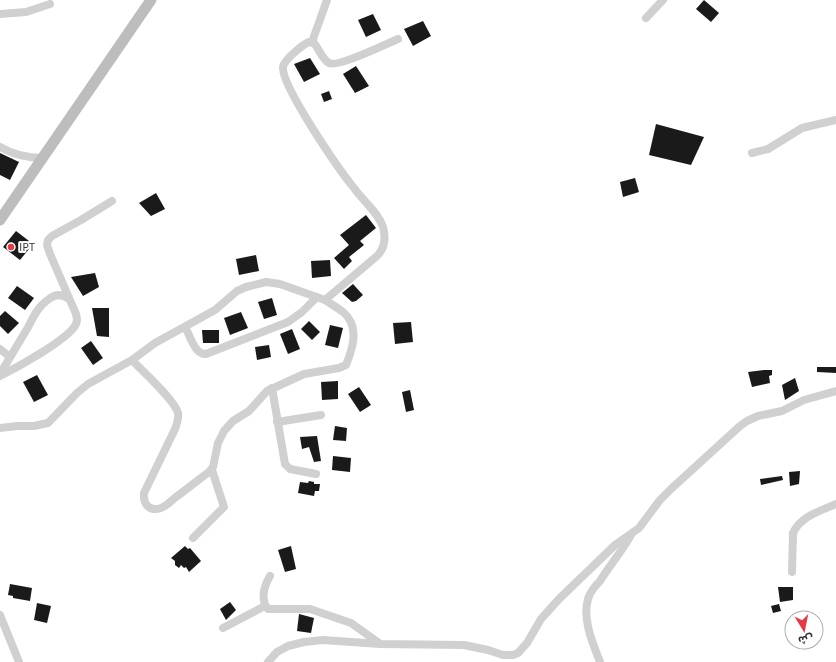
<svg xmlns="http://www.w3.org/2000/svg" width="836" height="662" viewBox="0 0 836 662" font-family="Karla,'Noto Sans Arabic',sans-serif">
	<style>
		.building { fill: #1a1a1a }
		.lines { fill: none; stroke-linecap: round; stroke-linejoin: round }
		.minor { stroke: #d0d0d0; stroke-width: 8 }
		.secondary { stroke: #bdbdbd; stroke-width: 11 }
		.poi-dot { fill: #e63946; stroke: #fff; stroke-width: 1.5 }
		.labels { text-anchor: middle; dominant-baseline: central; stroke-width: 4; stroke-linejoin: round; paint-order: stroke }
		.poi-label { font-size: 12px; fill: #333; stroke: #fff; text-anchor: start }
	</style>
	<rect width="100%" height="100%" fill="#fff"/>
	<g class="building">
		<path d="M704 0 719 13 711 22 696 9Z"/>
		<path d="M373 14 381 30 366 37 358 20Z"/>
		<path d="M423 21 431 36 413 46 404 29Z"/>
		<path d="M310 58 320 74 304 82 294 64Z"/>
		<path d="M356 66 369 86 355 93 343 74Z"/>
		<path d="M329 91 332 99 324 102 321 94Z"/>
		<path d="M656 124 704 137 691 165 649 155Z"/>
		<path d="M0 153 19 162 10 180 0 175Z"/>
		<path d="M635 178 639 192 623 197 620 182Z"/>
		<path d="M156 193 165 209 151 216 139 203Z"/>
		<path d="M366 215 376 228 360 241 364 245 349 257 352 261 344 269 334 258 349 245 340 235Z"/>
		<path d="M16 231 33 244 20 260 3 247Z"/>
		<path d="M256 255 259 271 239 275 236 259Z"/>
		<path d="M330 260 331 276 312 278 311 261Z"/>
		<path d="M95 273 99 287 83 296 71 277Z"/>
		<path d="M353 284 363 295 356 301 352 302 342 293Z"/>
		<path d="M17 286 34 298 25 310 8 298Z"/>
		<path d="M272 298 277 315 264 319 258 302Z"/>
		<path d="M92 308H109V337L97 336Z"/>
		<path d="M5 311 19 323 8 334 0 326V316Z"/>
		<path d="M241 312 248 328 230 335 224 318Z"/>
		<path d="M309 321 320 332 312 340 301 329Z"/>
		<path d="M411 322 413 342 395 344 393 323Z"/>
		<path d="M330 325 343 328 338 348 325 345Z"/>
		<path d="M292 329 300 349 288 354 280 334Z"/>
		<path d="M202 330H219V343H203Z"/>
		<path d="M91 341 103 358 93 365 81 348Z"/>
		<path d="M269 345 271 357 257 360 255 347Z"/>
		<path d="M817 367H836V373L817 372Z"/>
		<path d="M764 370H772V375L769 376 770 383 752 387 748 372Z"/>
		<path d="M37 375 48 395 34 402 23 382Z"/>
		<path d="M795 378 799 391 785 400 782 385Z"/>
		<path d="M338 381V399L322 400 321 382Z"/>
		<path d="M359 387 371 405 360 412 348 394Z"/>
		<path d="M410 390 414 410 406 412 402 392Z"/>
		<path d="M335 426 347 428 346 441 333 440Z"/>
		<path d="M317 436 321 461 314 462 309 447 302 449 300 437Z"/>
		<path d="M333 456 351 458 350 472 332 470Z"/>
		<path d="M800 471 799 484 790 486 789 472Z"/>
		<path d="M782 476 783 480 761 485 760 479Z"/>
		<path d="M309 481 314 482V484H320L319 491H315L314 496 298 493 300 482 308 483Z"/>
		<path d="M185 546 188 549 190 548 201 561 189 572 186 567 184 568 181 565 179 568 175 565V561L171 558Z"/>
		<path d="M291 546 296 569 285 572 278 550Z"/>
		<path d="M10 584 32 588 30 601 13 598V596L8 595Z"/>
		<path d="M778 587H793V600L780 602Z"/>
		<path d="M230 602 236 610 226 620 220 609Z"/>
		<path d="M37 603 51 606 47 623 34 620Z"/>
		<path d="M779 604 781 611 773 613 771 606Z"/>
		<path d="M299 614 314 618 311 633 297 631Z"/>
	</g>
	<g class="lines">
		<g class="minor">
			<path d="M0 14 26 12 50 4"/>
			<path d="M646 18 663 0"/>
			<path d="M312 42 327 0"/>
			<path d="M0 147C14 155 26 158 42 158"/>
			<path d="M752 153 768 149 802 128 836 120"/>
			<path d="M185 327C190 335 194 354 206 354L288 322 302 312 317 297"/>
			<path d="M0 349 10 357"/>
			<path d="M132 360C143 372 174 399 178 413 179 419 177 423 175 429L144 493C143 504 149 512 161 508 167 506 171 501 176 497 187 489 198 480 209 472L213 467 218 443 224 431 233 421 249 411 267 391 304 374 339 368 346 365C353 348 360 326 343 312 338 308 331 304 325 300"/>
			<path d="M0 374C9 359 18 344 27 329 33 318 38 306 49 299 55 294 62 294 69 299"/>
			<path d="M0 376C18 367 65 341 75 326 78 322 77 318 76 314L50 254 47 245 48 240 52 236 81 220 112 201"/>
			<path d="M272 388 285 464 290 469 316 474"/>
			<path d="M277 422 321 415"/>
			<path d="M0 428 17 426H34L48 423 77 393 88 384 132 360 155 343 215 310 237 291 246 287 266 282 280 284 325 300 377 256C385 248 386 238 383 227 378 212 363 201 354 188 340 171 281 86 283 67 284 60 302 45 309 42L314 43C319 49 322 59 329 63 337 68 388 43 398 39"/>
			<path d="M193 538 224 507 212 470"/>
			<path d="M792 572 793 533C801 516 820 511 836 504"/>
			<path d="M270 576C264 586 260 600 268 609H310L351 623 379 643"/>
			<path d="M0 615 19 662"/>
			<path d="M223 628 265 606"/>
			<path d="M268 662 277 652 288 646 304 642 323 640 380 644 464 645 488 650 503 655H513L518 653 527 643 541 619 559 599 615 545 639 528 660 500 671 489 740 426 747 421 758 416 782 411 804 400 836 391"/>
			<path d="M600 662C593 644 582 619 588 599 590 592 595 586 600 581 610 565 622 551 631 535"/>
		</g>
		<path class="secondary" d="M0 220 151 0"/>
	</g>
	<circle class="poi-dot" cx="11" cy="247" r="4"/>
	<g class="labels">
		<g class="poi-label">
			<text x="19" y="247">IPT</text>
		</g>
	</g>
	<g transform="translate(804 630) rotate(170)"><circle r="19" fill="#ffffff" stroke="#adadad"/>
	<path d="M0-3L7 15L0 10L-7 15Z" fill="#e63946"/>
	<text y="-6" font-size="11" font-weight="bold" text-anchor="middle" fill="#333333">ش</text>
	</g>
</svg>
